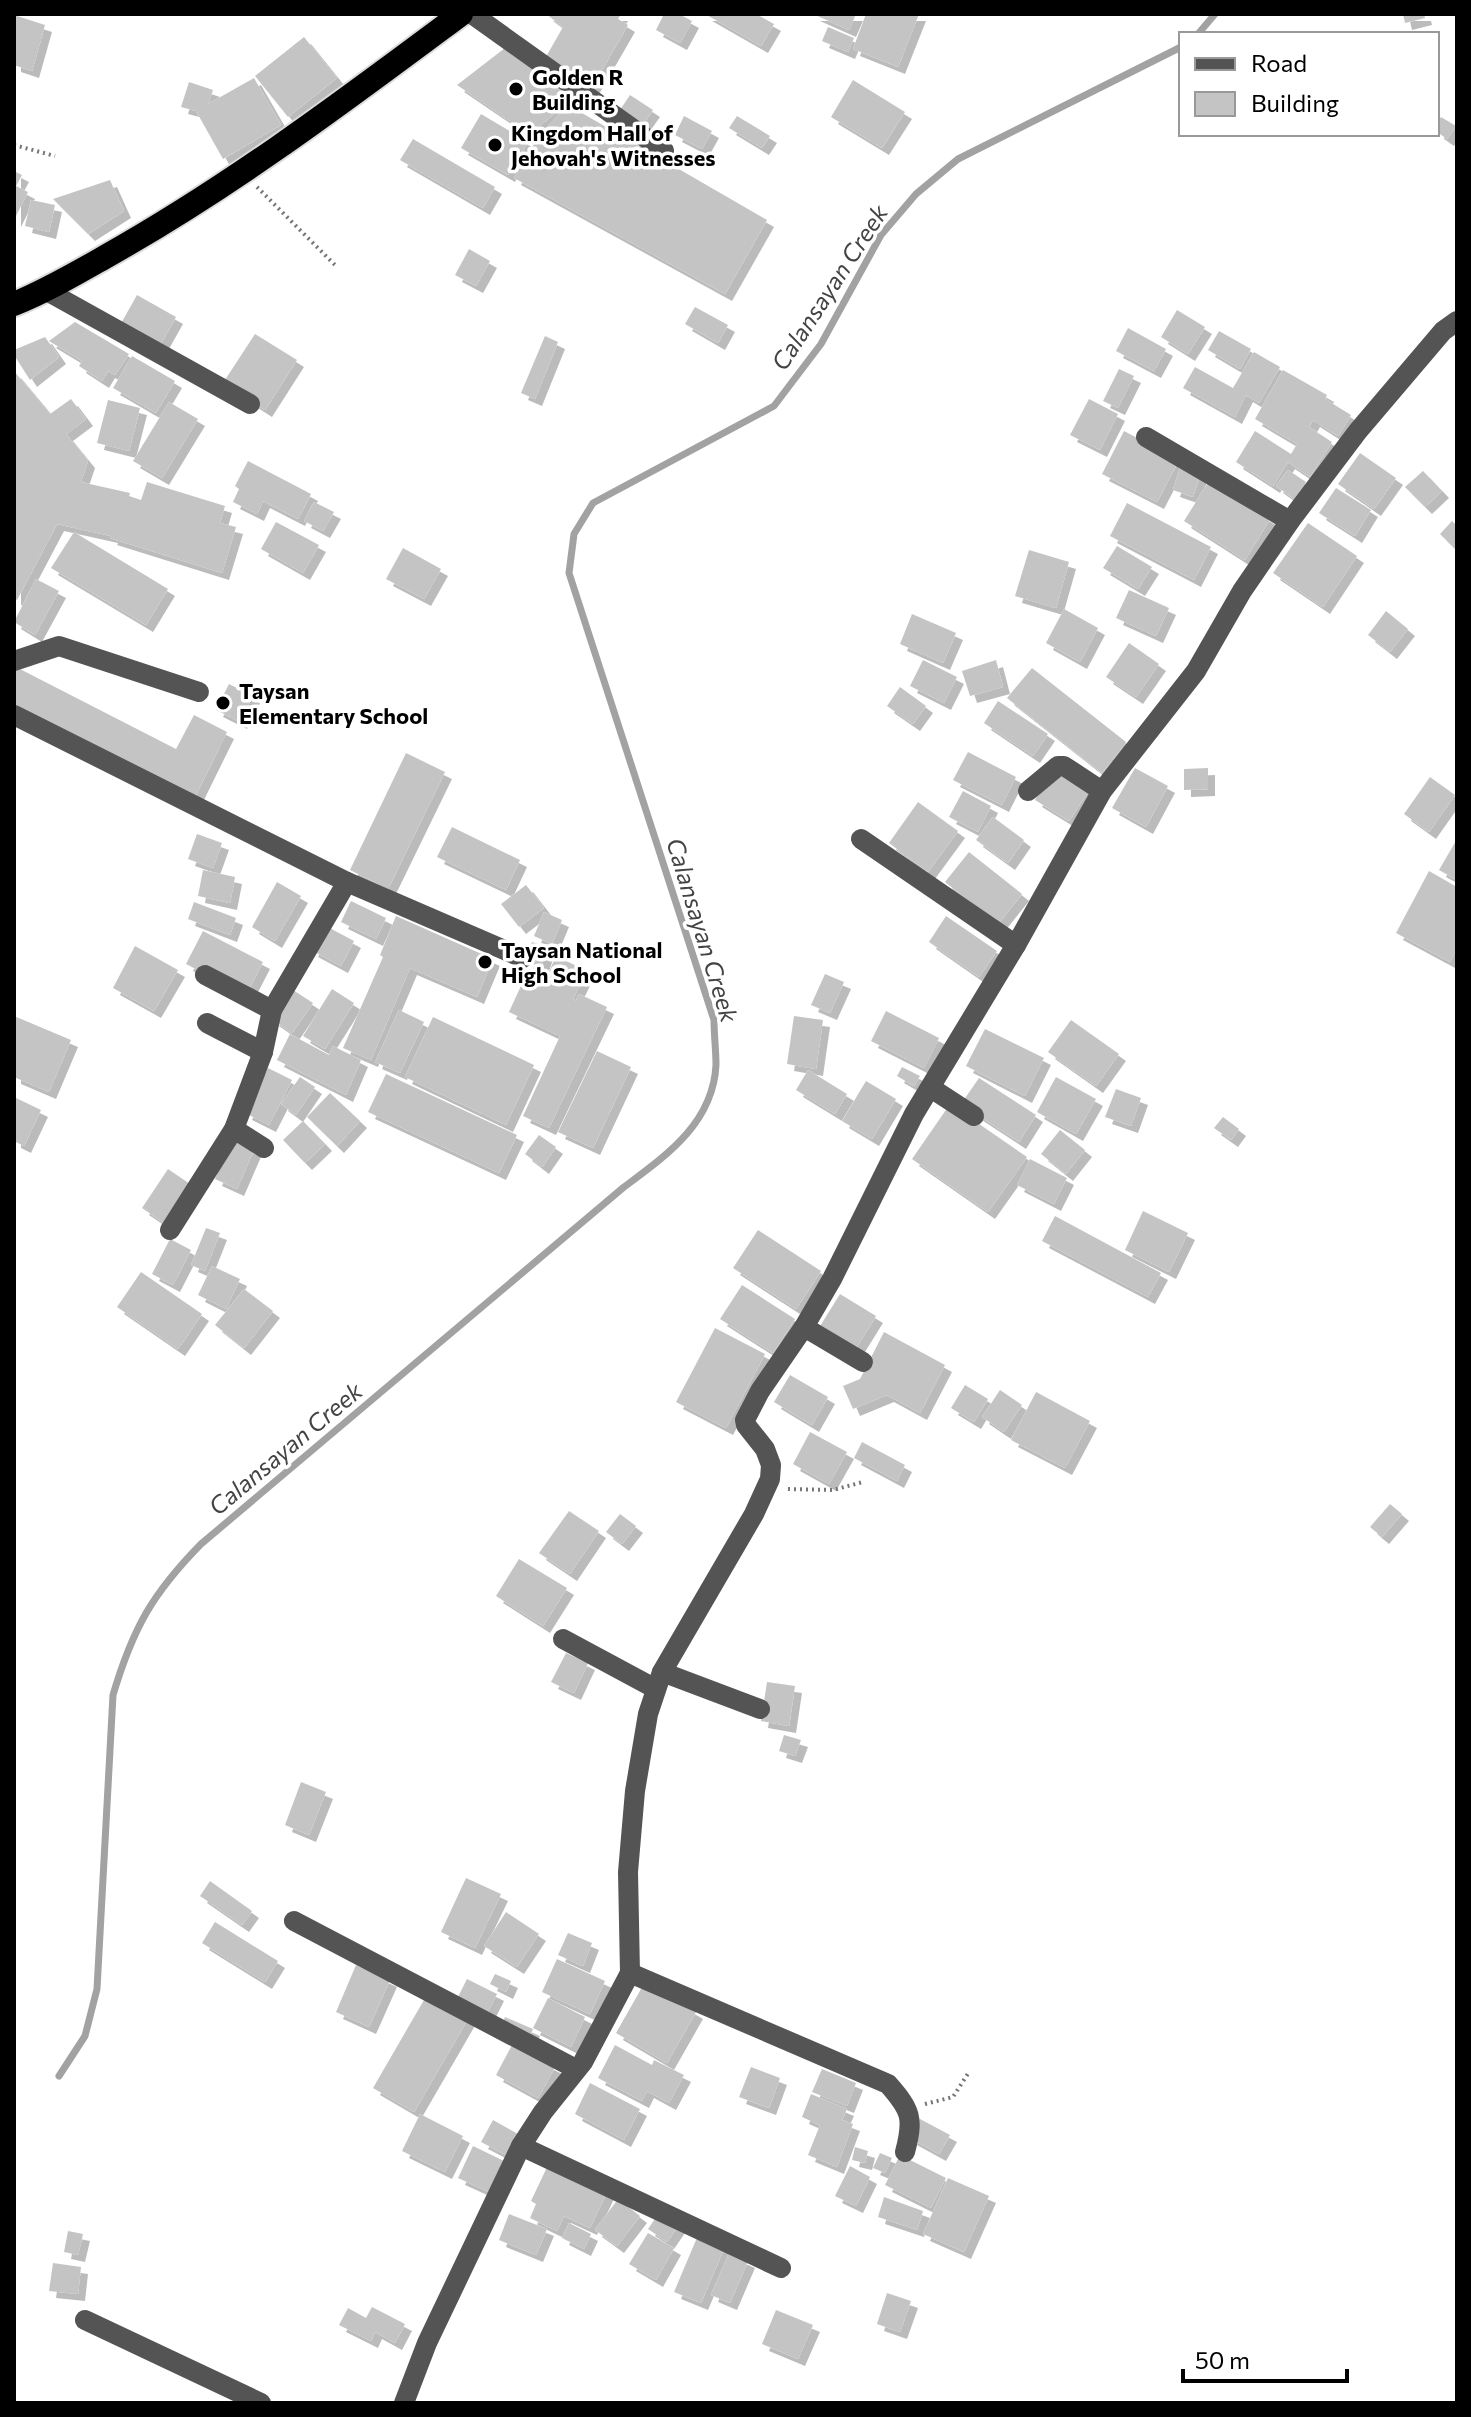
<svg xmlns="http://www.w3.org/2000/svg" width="1471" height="2417" viewBox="0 0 1471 2417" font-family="Commissioner,sans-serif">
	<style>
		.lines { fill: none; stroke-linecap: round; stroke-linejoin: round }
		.stream { stroke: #a2a2a2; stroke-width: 7 }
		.building { fill: #c4c4c4; filter: url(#shadow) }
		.highway-casing { stroke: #dbdbdb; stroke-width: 28 }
		.path { stroke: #767676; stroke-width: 4; stroke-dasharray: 2 4; stroke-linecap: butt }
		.minor { stroke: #545454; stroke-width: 20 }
		.highway { stroke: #000; stroke-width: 24 }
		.poi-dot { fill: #000; stroke: #fff; stroke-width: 3 }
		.labels { text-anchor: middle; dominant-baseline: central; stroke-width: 7; stroke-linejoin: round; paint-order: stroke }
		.poi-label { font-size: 22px; font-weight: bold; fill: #000; stroke: #fff; text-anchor: start }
		.water-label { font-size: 24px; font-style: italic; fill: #434343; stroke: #fff }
	</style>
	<defs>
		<filter id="shadow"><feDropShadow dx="7" dy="7" stdDeviation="0" flood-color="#0004"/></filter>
	</defs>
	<rect width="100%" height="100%" fill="#fff"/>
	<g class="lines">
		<g class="stream">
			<path d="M1198 34 1215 14"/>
			<path d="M59 2076 85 2036 97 1989 113 1695C133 1628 152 1594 201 1544L624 1187C667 1155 713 1123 716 1065 716 1050 714 1035 714 1020L569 573 574 534 593 503 774 406 821 344 881 235 916 194 958 159 1181 47"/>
		</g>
	</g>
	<g class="building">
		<path d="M546 14H621L618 19 628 25 591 89 543 62 563 27Z"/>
		<path d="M664 14H679L692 21 680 43 656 30Z"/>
		<path d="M705 14H756L774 24 761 46Z"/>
		<path d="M813 14H856L849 30Z"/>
		<path d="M866 14H919L898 67 853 49Z"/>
		<path d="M1403 14H1424L1425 18 1405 23Z"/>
		<path d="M14 15 45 25 32 71 14 65Z"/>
		<path d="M828 27 854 38 848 52 822 41Z"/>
		<path d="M304 37 337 78 288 117 255 76Z"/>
		<path d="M505 48 576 92 563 107 529 134 457 85Z"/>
		<path d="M254 78 281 125 223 159 196 111 181 107 189 82 213 90 208 104Z"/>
		<path d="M853 80 905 112 882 148 831 117Z"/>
		<path d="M630 95 653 110 641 127 618 113Z"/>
		<path d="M568 105 767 220 725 294 514 178 538 137Z"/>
		<path d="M481 114 528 142 508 175 461 148Z"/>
		<path d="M684 116 712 131 702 149 675 135Z"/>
		<path d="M737 116 770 136 762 148 729 128Z"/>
		<path d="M1441 117 1456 126 1447 139 1437 132V123Z"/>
		<path d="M413 139 495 187 483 208 400 160Z"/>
		<path d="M14 171 22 175 16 186 28 192 14 220Z"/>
		<path d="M110 180 124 211 88 234 53 199Z"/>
		<path d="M31 200 55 205 49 232 25 226Z"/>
		<path d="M469 249 490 261 476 286 455 275Z"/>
		<path d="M137 295 176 317 158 349 119 327Z"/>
		<path d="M695 307 728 325 718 343 685 324Z"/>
		<path d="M1177 310 1205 327 1188 354 1161 337Z"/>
		<path d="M75 322 129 354 115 375 108 371 102 381 79 366 82 361 49 341Z"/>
		<path d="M1128 328 1166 349 1154 371 1116 351Z"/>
		<path d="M1219 331 1251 349 1240 369 1208 350Z"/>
		<path d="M255 334 297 360 265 410 223 383Z"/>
		<path d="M545 336 558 342 535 399 521 393Z"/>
		<path d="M45 337 59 357 30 380 14 355V350Z"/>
		<path d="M1254 352 1280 367 1259 403 1246 395 1235 417 1183 388 1195 367 1233 388Z"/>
		<path d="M132 356 175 381 156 413 113 388Z"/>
		<path d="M1119 369 1134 376 1118 408 1103 401Z"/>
		<path d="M1283 370 1327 395 1325 399 1351 415 1338 436 1313 420 1309 427 1332 442 1310 477 1288 462 1273 486 1236 462 1255 431 1291 454 1297 444 1255 419Z"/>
		<path d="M14 371 50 414 71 399 86 419 66 434 88 461 81 482 130 493 129 496 141 500 147 482 225 506 220 523 236 527 222 573 110 538 111 536 57 524 17 600 14 598Z"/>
		<path d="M1089 399 1118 414 1100 450 1070 435Z"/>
		<path d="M108 400 140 408 129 451 97 443Z"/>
		<path d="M169 402 198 419 162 478 133 461Z"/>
		<path d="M1124 431 1179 460 1157 502 1102 474Z"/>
		<path d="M1360 453 1396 478 1374 509 1338 484Z"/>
		<path d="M248 461 311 494 298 519 263 501 257 514 233 502 239 489 235 486Z"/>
		<path d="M1181 465 1201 472 1193 497 1173 490Z"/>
		<path d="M1288 470 1306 482 1294 499 1276 486Z"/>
		<path d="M1423 471 1442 491 1425 507 1405 487Z"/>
		<path d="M1209 481 1270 519 1245 560 1184 521Z"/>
		<path d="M1336 488 1371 510 1355 536 1319 513Z"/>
		<path d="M314 502 334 512 323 531 304 521Z"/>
		<path d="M1127 503 1211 547 1194 580 1110 536Z"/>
		<path d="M1452 521 1457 526V551L1440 534Z"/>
		<path d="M276 522 319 545 303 573 261 549Z"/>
		<path d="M1308 523 1357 556 1323 607 1273 573Z"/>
		<path d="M74 532 168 589 146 625 51 568Z"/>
		<path d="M1117 546 1152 567 1138 589 1103 568Z"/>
		<path d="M403 548 441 569 424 599 386 579Z"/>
		<path d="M1029 550 1069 562 1056 608 1015 596Z"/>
		<path d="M36 579 59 591 35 635 14 622Z"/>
		<path d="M1129 590 1169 608 1156 636 1116 618Z"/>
		<path d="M1064 609 1098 628 1080 662 1046 643Z"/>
		<path d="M1386 611 1408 629 1390 652 1368 635Z"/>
		<path d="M912 614 956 633 943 663 900 644Z"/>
		<path d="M1129 643 1159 664 1136 697 1106 677Z"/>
		<path d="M923 660 957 677 944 703 910 686Z"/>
		<path d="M996 660 1003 687 970 696 962 671Z"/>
		<path d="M14 666 176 749 194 715 227 732 194 799 14 713Z"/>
		<path d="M1032 668 1126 742 1102 773 1007 698Z"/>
		<path d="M229 684 253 696 240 722 216 710Z"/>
		<path d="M900 687 926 706 913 724 887 706Z"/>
		<path d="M998 701 1048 734 1033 756 984 723Z"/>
		<path d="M968 752 1016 777 1002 805 953 780Z"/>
		<path d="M406 753 445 772 388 889 350 870Z"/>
		<path d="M1135 768 1168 786 1146 827 1112 808Z"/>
		<path d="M1208 768V789L1184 790V769Z"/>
		<path d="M1054 769 1089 790 1069 821 1035 800Z"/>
		<path d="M1430 777 1455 795 1429 832 1404 814Z"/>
		<path d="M963 791 991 806 978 832 949 817Z"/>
		<path d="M918 802 958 831 928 872 889 843Z"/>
		<path d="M993 817 1024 840 1008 863 976 840Z"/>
		<path d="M452 827 520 860 506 890 437 857Z"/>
		<path d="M197 834 222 843 213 868 188 859Z"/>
		<path d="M1457 839V880L1439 870Z"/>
		<path d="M969 852 1022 894 998 924 945 882Z"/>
		<path d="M203 870 235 877 230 903 198 896Z"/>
		<path d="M1429 871 1457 887V948L1450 962 1396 933Z"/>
		<path d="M277 882 301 896 275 941 252 927Z"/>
		<path d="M526 885 544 908 519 927 501 904Z"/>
		<path d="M351 901 386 918 376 939 341 922Z"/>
		<path d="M194 902 236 918 230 935 188 919Z"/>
		<path d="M544 912 562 920 552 944 534 936Z"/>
		<path d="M396 916 493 959 477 997 410 968 371 1060 343 1048 383 957 380 955Z"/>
		<path d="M946 916 997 951 979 977 929 942Z"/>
		<path d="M324 925 354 941 341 966 311 950Z"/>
		<path d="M203 931 263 962 246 995 186 964Z"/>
		<path d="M532 942 548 947 541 967 526 962Z"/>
		<path d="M135 946 178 970 154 1011 113 988Z"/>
		<path d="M556 956 587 971 573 999 576 1001 579 994 607 1007 549 1128 523 1116 560 1036 509 1012 525 977 543 985Z"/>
		<path d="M825 974 844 982 830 1013 811 1005Z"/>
		<path d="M332 989 354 1003 325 1049 303 1036Z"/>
		<path d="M293 990 313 1003 292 1033 272 1019Z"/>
		<path d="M399 1010 424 1022 400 1073 375 1062Z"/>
		<path d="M886 1011 939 1038 924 1068 871 1041Z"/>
		<path d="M14 1016 71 1040 49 1092 14 1077Z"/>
		<path d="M794 1016 823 1020 816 1069 787 1064Z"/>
		<path d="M433 1017 534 1065 506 1125 405 1077Z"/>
		<path d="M1071 1020 1119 1054 1096 1086 1048 1052Z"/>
		<path d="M985 1029 1044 1058 1025 1096 966 1066Z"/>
		<path d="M290 1034 329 1055 333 1046 361 1060 346 1095 277 1060Z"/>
		<path d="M597 1051 631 1067 593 1148 558 1132Z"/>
		<path d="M902 1067 920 1076 914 1086 897 1076Z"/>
		<path d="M268 1068 292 1080 269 1125 245 1113Z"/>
		<path d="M808 1070 847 1094 835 1114 796 1090Z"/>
		<path d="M386 1074 517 1135 499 1173 368 1112Z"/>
		<path d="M300 1077 315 1087 296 1115 281 1104Z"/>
		<path d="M1056 1077 1096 1099 1076 1134 1037 1112Z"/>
		<path d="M979 1078 1036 1115 1019 1142 961 1104Z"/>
		<path d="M866 1081 896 1099 872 1139 842 1121Z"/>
		<path d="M1116 1089 1141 1098 1131 1126 1105 1117Z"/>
		<path d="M330 1093 360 1121 337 1146 307 1117Z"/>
		<path d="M14 1097 41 1110 24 1146 14 1141Z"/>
		<path d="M950 1104 1027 1157 988 1212 912 1159Z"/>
		<path d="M1223 1117 1239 1129 1231 1140 1214 1128Z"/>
		<path d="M303 1121 325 1144 305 1163 283 1140Z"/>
		<path d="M1060 1130 1085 1150 1066 1174 1041 1154Z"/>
		<path d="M539 1135 556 1147 542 1167 525 1154Z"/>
		<path d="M232 1140 254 1150 237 1189 215 1179Z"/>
		<path d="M1030 1159 1067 1178 1054 1204 1017 1185Z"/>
		<path d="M168 1169 190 1184 164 1223 142 1208Z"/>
		<path d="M1143 1211 1188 1233 1169 1272 1125 1250Z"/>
		<path d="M1055 1216 1161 1273 1148 1297 1042 1241Z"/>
		<path d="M206 1228 220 1233 205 1271 191 1265Z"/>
		<path d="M758 1230 821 1271 796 1309 733 1268Z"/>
		<path d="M170 1239 191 1250 173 1285 152 1274Z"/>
		<path d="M212 1266 240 1279 226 1309 198 1295Z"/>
		<path d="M141 1272 202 1314 178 1349 117 1307Z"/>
		<path d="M742 1285 795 1319 773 1353 720 1319Z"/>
		<path d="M244 1289 273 1311 244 1348 215 1325Z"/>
		<path d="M840 1294 876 1316 853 1353 817 1331Z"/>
		<path d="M715 1328 765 1354 726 1428 676 1402Z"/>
		<path d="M884 1332 945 1365 920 1413 887 1395 853 1409 843 1386 860 1379Z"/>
		<path d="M790 1375 828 1397 812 1425 774 1402Z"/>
		<path d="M965 1385 988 1399 974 1422 951 1408Z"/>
		<path d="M1000 1390 1022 1405 1004 1432 982 1417Z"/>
		<path d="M1036 1392 1090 1421 1065 1468 1011 1440Z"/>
		<path d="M810 1432 847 1452 829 1484 793 1464Z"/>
		<path d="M862 1442 905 1465 897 1481 854 1458Z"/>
		<path d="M1390 1504 1402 1514 1382 1537 1370 1527Z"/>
		<path d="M569 1511 599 1531 570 1574 539 1553Z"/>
		<path d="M620 1514 636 1526 622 1544 606 1532Z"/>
		<path d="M519 1559 567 1588 543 1626 496 1596Z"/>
		<path d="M566 1653 588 1663 574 1693 551 1682Z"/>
		<path d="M767 1682 795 1686 789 1726 761 1721Z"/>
		<path d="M784 1735 801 1740 795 1756 779 1751Z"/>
		<path d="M301 1782 326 1792 309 1835 285 1825Z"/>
		<path d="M466 1878 501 1894 475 1948 441 1932Z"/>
		<path d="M210 1881 252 1911 242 1925 200 1896Z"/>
		<path d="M506 1912 539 1934 517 1967 484 1946Z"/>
		<path d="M215 1922 278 1961 265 1982 202 1943Z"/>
		<path d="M568 1933 592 1943 583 1966 558 1955Z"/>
		<path d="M557 1959 605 1981 590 2014 542 1992Z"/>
		<path d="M356 1965 390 1980 369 2027 336 2012Z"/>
		<path d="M495 1974 511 1981 506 1992 490 1984Z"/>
		<path d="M467 1979 497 1994 486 2016 456 2001Z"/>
		<path d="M645 1982 696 2012 667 2063 616 2033Z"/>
		<path d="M428 1993 469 2017 414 2112 373 2088Z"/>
		<path d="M548 1998 585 2017 571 2047 533 2028Z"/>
		<path d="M505 2017 533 2029 528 2041 500 2030Z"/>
		<path d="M512 2045 555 2067 538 2098 496 2075Z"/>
		<path d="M615 2045 652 2065 654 2060 684 2075 669 2103 647 2091 642 2101 598 2078Z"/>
		<path d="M751 2067 780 2078 769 2108 739 2097Z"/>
		<path d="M822 2069 856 2083 847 2106 812 2092Z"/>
		<path d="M590 2083 640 2109 624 2140 575 2114Z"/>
		<path d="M811 2094 847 2109 842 2120 853 2124 837 2167 808 2155 820 2125 802 2117Z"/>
		<path d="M420 2114 463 2136 445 2172 402 2151Z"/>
		<path d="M920 2119 950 2135 939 2154 910 2138Z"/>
		<path d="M493 2120 518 2134 506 2155 481 2142Z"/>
		<path d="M473 2146 504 2161 489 2192 458 2178Z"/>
		<path d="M855 2147 868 2151 865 2163 852 2160Z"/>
		<path d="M880 2153 892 2158 885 2173 873 2168Z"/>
		<path d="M900 2155 946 2178 931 2208 885 2185Z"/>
		<path d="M549 2163 608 2190 590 2228 564 2216 557 2231 530 2218 536 2204 531 2201Z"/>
		<path d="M850 2166 870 2177 856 2206 835 2196Z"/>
		<path d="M948 2178 989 2196 964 2252 923 2234Z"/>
		<path d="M884 2197 923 2211 917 2230 878 2217Z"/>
		<path d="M618 2199 640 2216 617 2246 595 2230Z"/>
		<path d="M659 2213 678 2226 667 2242 648 2229Z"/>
		<path d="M509 2214 547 2229 536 2255 499 2240Z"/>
		<path d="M569 2223 591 2234 584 2249 562 2238Z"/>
		<path d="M68 2231 83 2234 78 2255 64 2252Z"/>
		<path d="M648 2233 674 2248 656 2280 629 2264Z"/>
		<path d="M699 2233 726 2244 701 2303 674 2292Z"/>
		<path d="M729 2253 748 2261 730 2303 711 2295Z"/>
		<path d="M53 2263 81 2267 78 2294 49 2291Z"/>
		<path d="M887 2293 911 2301 900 2332 877 2324Z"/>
		<path d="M372 2307 405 2324 395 2343 375 2332 371 2341 339 2325 348 2308 366 2318Z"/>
		<path d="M776 2310 813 2325 798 2359 762 2344Z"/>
	</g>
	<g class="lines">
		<g class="highway-casing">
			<path id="highway" d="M14 304C46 291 75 274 105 257 233 185 344 101 461 14"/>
		</g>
		<g class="path">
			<path d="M14 145 55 156"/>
			<path d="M257 187 335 265"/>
			<path d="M788 1489 833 1490 863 1482"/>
			<path d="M925 2104 953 2097 969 2072"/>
		</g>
		<g class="minor">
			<path d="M472 14 664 151"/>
			<path d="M47 291 250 404"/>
			<path d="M1146 437 1290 521"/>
			<path d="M14 661 59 646 199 692"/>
			<path d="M14 715 347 882 523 958"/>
			<path d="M1028 791 1058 766H1064L1102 791"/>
			<path d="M861 839 1016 945"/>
			<path d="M205 975 272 1010"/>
			<path d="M207 1023 263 1052"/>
			<path d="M931 1088 974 1116"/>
			<path d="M234 1129 264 1148"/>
			<path d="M170 1230 234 1129 263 1052 272 1010 347 882"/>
			<path d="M804 1327 863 1362"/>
			<path d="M563 1639 656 1689"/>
			<path d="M662 1672 760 1709"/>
			<path d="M294 1921 576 2069"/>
			<path d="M630 1973 888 2084C911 2110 914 2118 905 2152"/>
			<path d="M521 2146 781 2268"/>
			<path d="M85 2320 261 2403"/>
			<path d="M404 2403 427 2343 521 2146 543 2112 583 2062 630 1973 628 1872 635 1791 648 1714 662 1672 754 1514 770 1479 771 1465 765 1449 746 1425 745 1420 760 1391 804 1327 832 1279 914 1114 1016 945 1102 791 1196 671 1242 591 1290 521 1358 431 1443 331 1457 321"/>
		</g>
		<use href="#highway" class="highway"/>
	</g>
	<g class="poi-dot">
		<circle cx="516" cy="89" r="8"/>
		<circle cx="495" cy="145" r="8"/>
		<circle cx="223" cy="703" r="8"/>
		<circle cx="485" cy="962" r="8"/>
	</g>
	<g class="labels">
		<g class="poi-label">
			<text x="532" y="76">Golden R<tspan x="532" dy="25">Building</tspan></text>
			<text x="511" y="132">Kingdom Hall of<tspan x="511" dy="25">Jehovah's Witnesses</tspan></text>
			<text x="239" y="690">Taysan<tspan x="239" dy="25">Elementary School</tspan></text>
			<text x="501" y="949">Taysan National<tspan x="501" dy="25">High School</tspan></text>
		</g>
		<g class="water-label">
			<text transform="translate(829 287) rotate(-57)">Calansayan Creek</text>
			<text transform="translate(703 930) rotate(73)">Calansayan Creek</text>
			<text transform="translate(285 1448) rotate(-40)">Calansayan Creek</text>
		</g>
	</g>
	<rect width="1471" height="2417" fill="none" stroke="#000000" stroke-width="32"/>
	<rect x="1179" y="32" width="260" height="104" fill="#ffffff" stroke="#999999" stroke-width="2"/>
	<rect x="1195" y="58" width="40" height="12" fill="#545454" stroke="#999999" stroke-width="2"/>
	<text x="1251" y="72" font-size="24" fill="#000000">Road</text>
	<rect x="1195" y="92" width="40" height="24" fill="#c4c4c4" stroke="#999999" stroke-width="2"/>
	<text x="1251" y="112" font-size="24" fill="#000000">Building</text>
	<path d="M1183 2369v12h164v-12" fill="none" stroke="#000000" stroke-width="4"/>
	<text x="1195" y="2369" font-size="24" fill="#000000" stroke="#ffffff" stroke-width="6" paint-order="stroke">50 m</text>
</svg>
